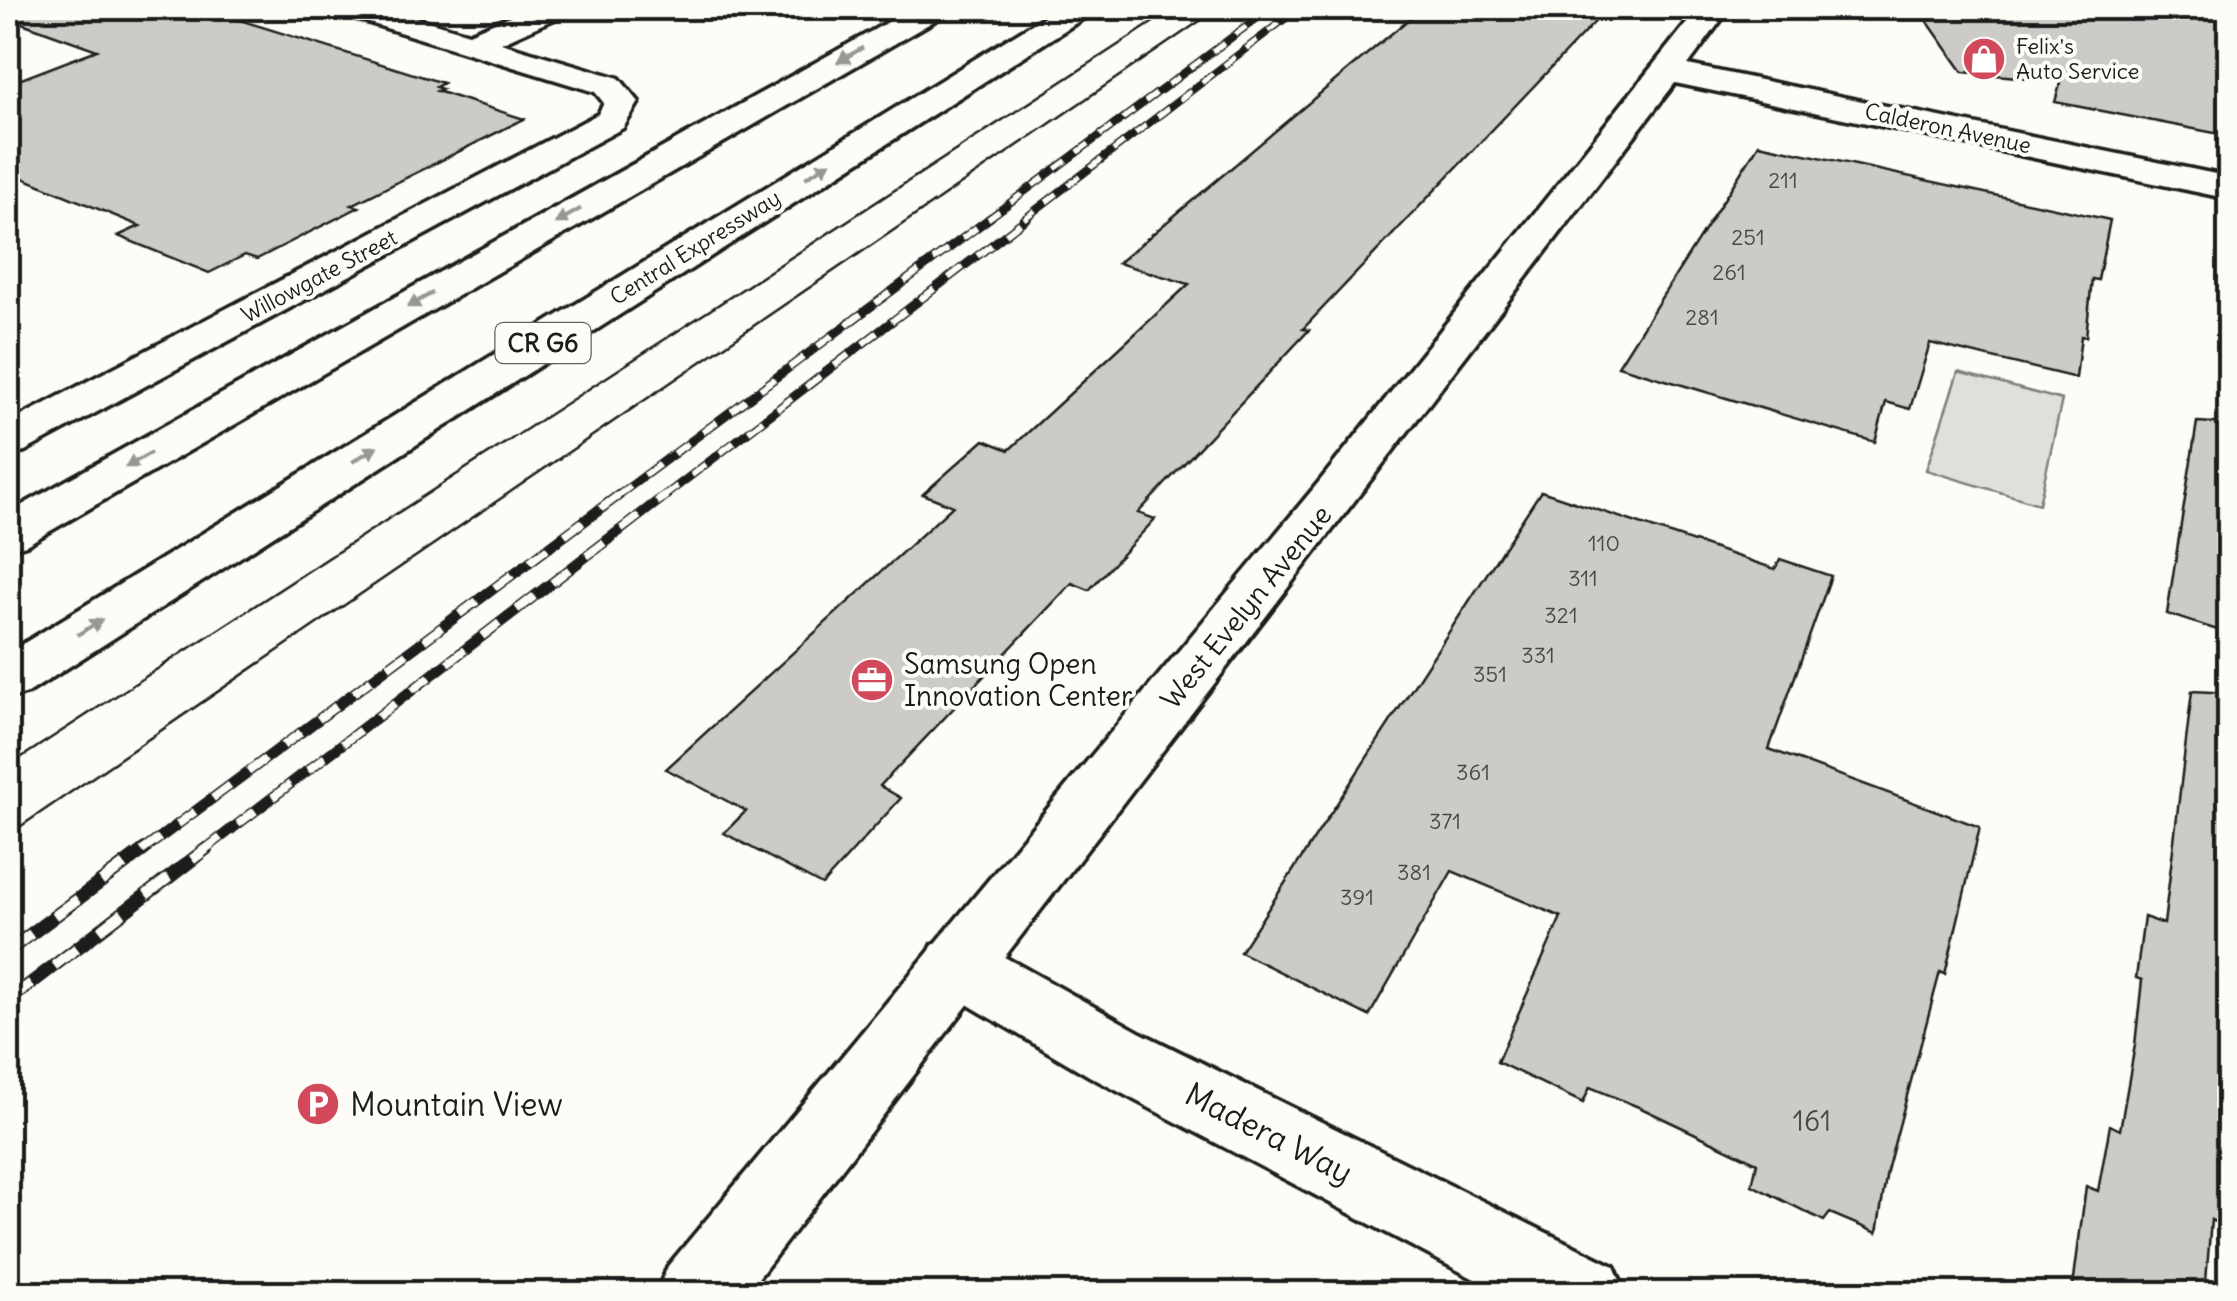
<svg xmlns="http://www.w3.org/2000/svg" width="2237" height="1301" viewBox="0 0 2237 1301" font-family="Delius,sans-serif">
	<style>
		.green { fill: #e0dfdb; stroke: #7e7e7c; stroke-width: 2.5 }
		.building { fill: #cccbc8; stroke: #1c1c1c; stroke-width: 2.5 }
		.lines { fill: none; stroke-linecap: round; stroke-linejoin: round }
		.street-casing { stroke: #1c1c1c; stroke-width: 7 }
		.secondary-casing { stroke: #1c1c1c; stroke-width: 7 }
		.highway-casing { stroke: #1c1c1c; stroke-width: 7 }
		.street { fill: #fdfcf7; fill-rule: evenodd }
		.secondary { fill: #fdfcf7; fill-rule: evenodd }
		.highway { fill: #fdfcf7; fill-rule: evenodd }
		.tram { stroke: #1c1c1c; stroke-width: 2.5 }
		.rail-far3-casing { stroke: #1c1c1c; stroke-width: 8 }
		.rail-far2-casing { stroke: #1c1c1c; stroke-width: 9 }
		.rail-far1-casing { stroke: #1c1c1c; stroke-width: 11 }
		.rail-casing { stroke: #1c1c1c; stroke-width: 14 }
		.rail-far3 { stroke: #fdfcf7; stroke-width: 5; stroke-dasharray: 14; stroke-linecap: butt }
		.rail-far2 { stroke: #fdfcf7; stroke-width: 6; stroke-dasharray: 18; stroke-linecap: butt }
		.rail-far1 { stroke: #fdfcf7; stroke-width: 8; stroke-dasharray: 22; stroke-linecap: butt }
		.rail { stroke: #fdfcf7; stroke-width: 10; stroke-dasharray: 29; stroke-linecap: butt }
		.oneway { fill: #989794 }
		.labels { text-anchor: middle; dominant-baseline: central; stroke-width: 8; stroke-linejoin: round; paint-order: stroke }
		.far-poi-label { font-size: 22px; fill: #1c1c1c; stroke: #fdfcf7; text-anchor: start }
		.far-street-label { font-size: 22px; fill: #1c1c1c; stroke: #fdfcf7 }
		.number-label { font-size: 22px; fill: #484847 }
		.shield { fill: #fdfcf7; stroke: #605f5e; stroke-width: 2.5 }
		.shield-label { font-size: 25px; font-weight: bold; fill: #1c1c1c }
		.street-label { font-size: 28px; fill: #1c1c1c; stroke: #fdfcf7 }
		.poi-label { font-size: 28px; fill: #1c1c1c; stroke: #fdfcf7; text-anchor: start }
		.near-number-label { font-size: 28px; fill: #484847 }
		.near-poi-label { font-size: 32px; fill: #1c1c1c; stroke: #fdfcf7; text-anchor: start }
		.near-street-label { font-size: 32px; fill: #1c1c1c; stroke: #fdfcf7 }
	</style>
	<rect width="100%" height="100%" fill="#fdfcf7"/>
	<filter id="ink" filterUnits="userSpaceOnUse"><feTurbulence type="fractalNoise" baseFrequency=".01" numOctaves="2"/><feDisplacementMap in="SourceGraphic" scale="20" xChannelSelector="R" yChannelSelector="G"/><feConvolveMatrix kernelMatrix="1 2 1 2 8 2 1 2 1" color-interpolation-filters="sRGB"/></filter>
	<g filter="url(#ink)">
		<path class="green" d="M1958 372 2062 400 2039 504 1926 470Z"/>
		<g class="building">
			<path d="M8 8H201L443 83 436 87 442 89 437 91 524 119 352 205 359 207 257 259 245 255 209 273 118 236 140 226 8 172V84L97 50 8 18Z"/>
			<path d="M1422 8H1608L1303 329 1309 330 1138 513 1155 519 1089 590 1072 583 880 786 901 798 822 885 724 833 746 811 666 769 953 506 923 494 984 440 1009 450 1189 284 1118 263Z"/>
			<path d="M1918 8H2230V136L2055 102 2061 81 1963 72Z"/>
			<path d="M1759 144 2110 220 2098 280 2092 279 2086 337 2081 336 2076 378 1930 343 1910 409 1886 402 1875 442 1618 366Z"/>
			<path d="M2197 422 2230 424V634L2167 614Z"/>
			<path d="M1541 491 1775 569 1780 559 1831 576 1769 749 1980 827 1945 974 1940 972 1887 1171 1877 1233 1830 1213 1824 1221 1752 1185 1757 1163 1641 1108 1590 1087 1583 1103 1497 1062 1561 917 1452 871 1369 1016 1240 952Z"/>
			<path d="M2192 691 2230 693V1229L2211 1220 2205 1294H2072L2086 1186 2098 1191 2110 1125 2120 1130 2135 1045 2142 980 2136 978 2144 917 2164 924Z"/>
		</g>
		<g class="lines">
			<g class="street-casing">
				<g id="street">
					<path d="M336 8H382L469 33 529 8H569L565 14 501 43 619 78 639 102 623 128 25 451 8 455V423L598 114 604 103 595 92 340 14Z"/>
					<path d="M957 936 981 944 1141 1033 1614 1266 1626 1294H1503L1091 1077 933 984 924 964 933 944Z"/>
				</g>
			</g>
			<g class="secondary-casing">
				<path id="secondary" d="M1699 8H1730L1688 65 2230 177V199L1675 83 746 1294H656L668 1266 1319 482Z"/>
			</g>
			<g class="highway-casing">
				<g id="highway">
					<path d="M913 8H950L946 14 26 545 8 550V513Z"/>
					<path d="M1058 8H1094L1090 14 28 693 8 699V653Z"/>
				</g>
			</g>
			<use href="#street" class="street"/>
			<use href="#secondary" class="secondary"/>
			<use href="#highway" class="highway"/>
			<g class="tram">
				<path d="M8 766 1175 8"/>
				<path d="M8 835 1219 8"/>
			</g>
			<g class="rail-far3-casing">
				<g id="rail-far3">
					<path d="M988 219 1271 8"/>
					<path d="M1024 219 1299 8"/>
				</g>
			</g>
			<g class="rail-far2-casing">
				<g id="rail-far2">
					<path d="M616 497 991 217"/>
					<path d="M663 497 1028 217"/>
				</g>
			</g>
			<g class="rail-far1-casing">
				<g id="rail-far1">
					<path d="M142 851 619 495"/>
					<path d="M203 851 666 495"/>
				</g>
			</g>
			<g class="rail-casing">
				<g id="rail">
					<path d="M8 951 145 849"/>
					<path d="M8 1001 206 849"/>
				</g>
			</g>
			<use href="#rail-far3" class="rail-far3"/>
			<use href="#rail-far2" class="rail-far2"/>
			<use href="#rail-far1" class="rail-far1"/>
			<use href="#rail" class="rail"/>
		</g>
		<defs><path id="oneway-solid" d="M-6-.8H1V-3.2L6.5 0L1 3.2V.8H-6Z" transform="scale(2.5)"/></defs>
		<g class="oneway">
			<use href="#oneway-solid" transform="translate(850 55) rotate(150)"/>
			<use href="#oneway-solid" transform="translate(818 170) rotate(-32)"/>
			<use href="#oneway-solid" transform="translate(568 216) rotate(150)"/>
			<use href="#oneway-solid" transform="translate(420 300) rotate(150)"/>
			<use href="#oneway-solid" transform="translate(365 454) rotate(-32)"/>
			<use href="#oneway-solid" transform="translate(138 460) rotate(150)"/>
			<use href="#oneway-solid" transform="translate(90 627) rotate(-32)"/>
		</g>
	</g>
	<defs>
		<g id="shop-disc" transform="scale(2.25)"><circle r="9.5" fill="#d1495b" stroke="#fdfcf7"/><path d="M-5-2.5h2.3a2.7 3.5 0 0 1 5.4 0H5L5.5 6h-11ZM-1.5-2.5h3a1.5 2.3 0 0 0-3 0Z" fill="#fff"/></g>
		<g id="office-disc" transform="scale(2.25)"><circle r="9.5" fill="#d1495b" stroke="#fdfcf7"/><path d="M-6-3h4V-5.5h4V-3h4V5H-6ZM-1-4.5V-3h2v-1.5ZM-6 0V1H6V0Z" fill="#fff"/></g>
		<g id="parking-disc" transform="scale(2.25)"><circle r="9.5" fill="#d1495b" stroke="#fdfcf7"/><path d="M-3.5-5.5H1a3.5 3.5 0 0 1 0 7H-1V5.5H-3.5ZM-1-3.4V-.6H.8a1.4 1.4 0 0 0 0-2.8Z" fill="#fff"/></g>
	</defs>
	<g fill-rule="evenodd">
		<use href="#shop-disc" x="1984" y="59"/>
		<use href="#office-disc" x="872" y="680"/>
		<use href="#parking-disc" x="318" y="1104"/>
	</g>
	<g class="labels">
		<g class="far-poi-label">
			<text x="2016" y="46">Felix's<tspan x="2016" dy="25">Auto Service</tspan></text>
		</g>
		<g class="far-street-label">
			<text transform="translate(1948 128) rotate(12)">Calderon Avenue</text>
			<text transform="translate(695 247) rotate(-32)">Central Expressway</text>
			<text transform="translate(319 276) rotate(-28)">Willowgate Street</text>
		</g>
		<g class="number-label">
			<text x="1783" y="180">211</text>
			<text x="1748" y="237">251</text>
			<text x="1729" y="272">261</text>
			<text x="1702" y="317">281</text>
			<text x="1604" y="543">110</text>
			<text x="1583" y="578">311</text>
			<text x="1561" y="615">321</text>
			<text x="1538" y="655">331</text>
			<text x="1490" y="674">351</text>
			<text x="1473" y="772">361</text>
			<text x="1445" y="821">371</text>
			<text x="1414" y="872">381</text>
			<text x="1357" y="897">391</text>
		</g>
		<rect class="shield" x="495.5" y="323" width="95" height="40" rx="8"/>
		<g class="shield-label">
			<text x="543" y="343">CR G6</text>
		</g>
		<g class="street-label">
			<text transform="translate(1246 607) rotate(-51)">West Evelyn Avenue</text>
		</g>
		<g class="poi-label">
			<text x="904" y="664">Samsung Open<tspan x="904" dy="32">Innovation Center</tspan></text>
		</g>
		<g class="near-number-label">
			<text x="1812" y="1121">161</text>
		</g>
		<g class="near-poi-label">
			<text x="350" y="1104">Mountain View</text>
		</g>
		<g class="near-street-label">
			<text transform="translate(1269 1133) rotate(27)">Madera Way</text>
		</g>
	</g>
	<rect width="2237" height="1301" fill="none" stroke="#fdfcf7" stroke-width="40"/>
	<rect x="20" y="20" width="2197" height="1261" fill="none" stroke="#1c1c1c" stroke-width="4" filter="url(#ink)"/>
</svg>
